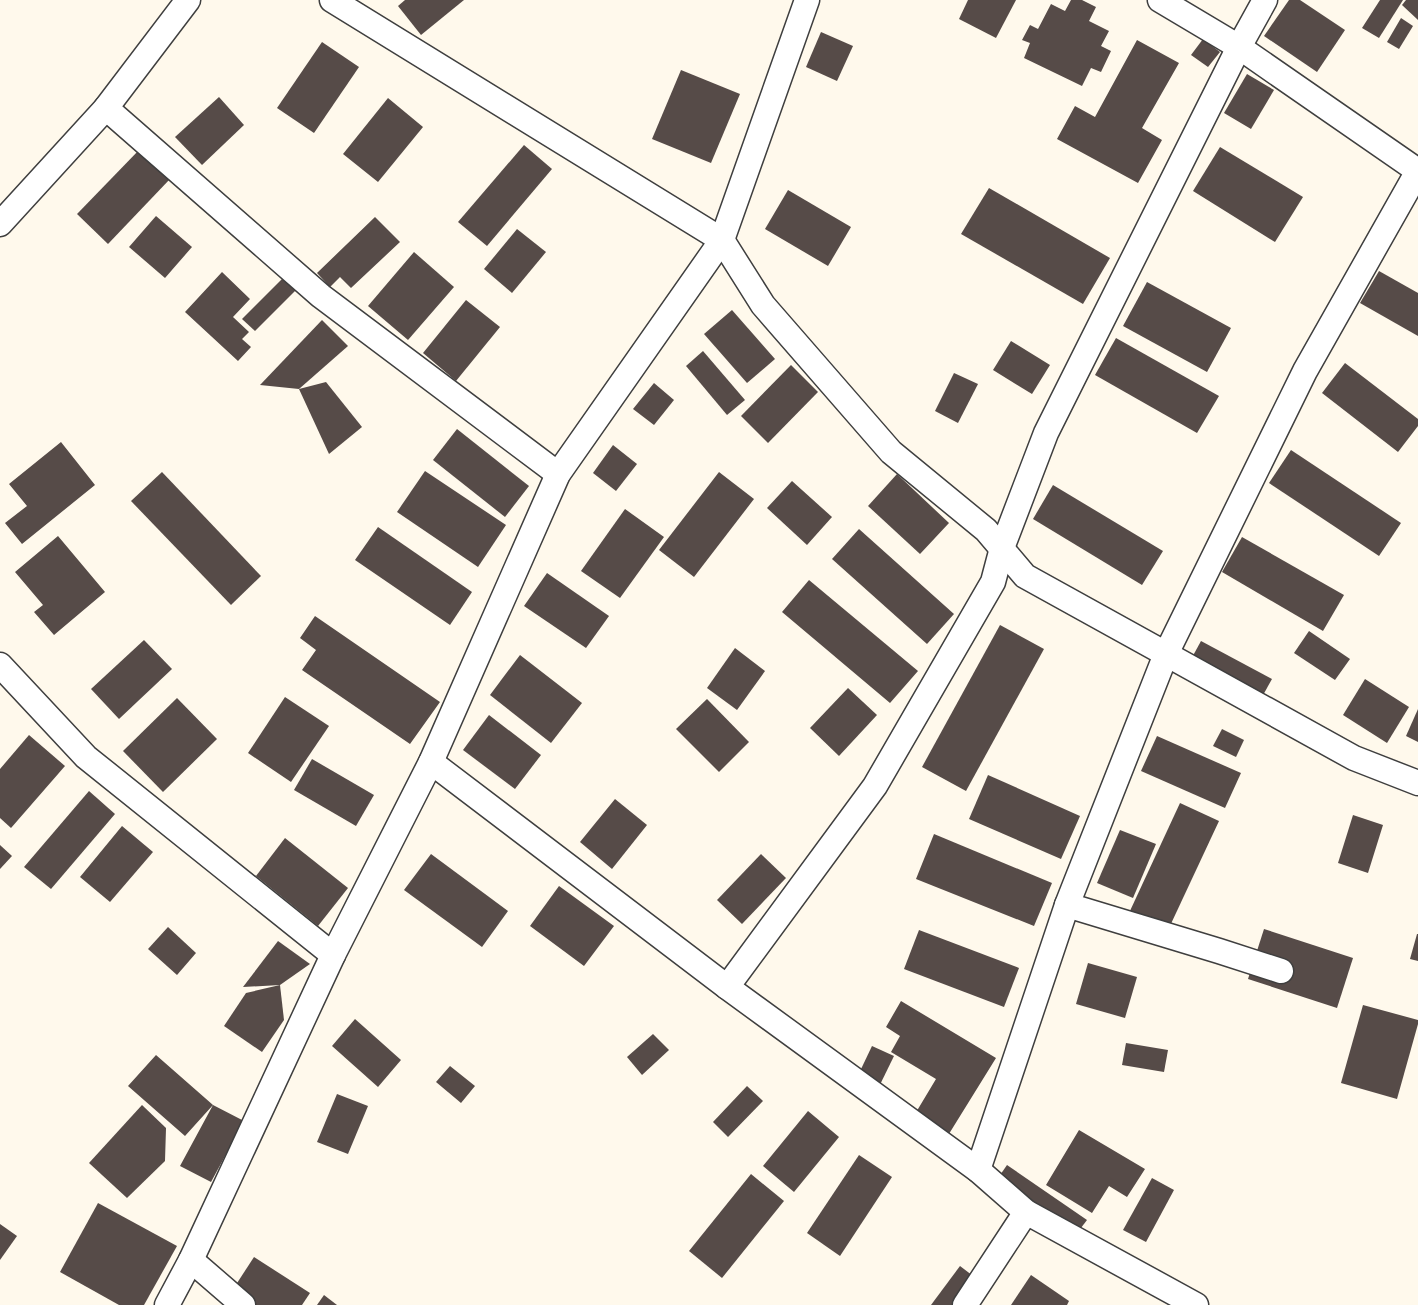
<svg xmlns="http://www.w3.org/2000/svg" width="1418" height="1305" viewBox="0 0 1418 1305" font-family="'Libre Baskerville',serif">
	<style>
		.building { fill: #564b48 }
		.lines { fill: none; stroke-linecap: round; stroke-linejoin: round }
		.street-casing { stroke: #3f3f3f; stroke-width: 27 }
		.street { stroke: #fff; stroke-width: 24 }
	</style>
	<rect width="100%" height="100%" fill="#fff9ec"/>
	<g class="building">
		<path d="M405 0H464L421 35 398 6Z"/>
		<path d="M968 0H1016L996 38 959 19Z"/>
		<path d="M1071 0H1082L1096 7 1089 21 1109 31 1101 46 1111 51 1101 72 1091 68 1082 86 1024 58 1030 43 1022 40 1030 25 1038 29 1051 4 1065 11Z"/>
		<path d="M1289 0H1300L1345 30 1317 72 1264 36Z"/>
		<path d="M1380 0H1403L1379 38 1362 28Z"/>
		<path d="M1406 0H1418V20L1402 5Z"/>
		<path d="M1401 18 1413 26 1399 49 1387 42Z"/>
		<path d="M821 32 853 46 837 81 806 67Z"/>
		<path d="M1203 39 1220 52 1208 67 1191 55Z"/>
		<path d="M1137 40 1179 63 1142 128 1162 140 1138 183 1057 139 1075 106 1095 117Z"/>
		<path d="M322 42 359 67 314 133 277 108Z"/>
		<path d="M681 70 740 94 711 163 652 139Z"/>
		<path d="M1247 74 1274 90 1251 129 1224 113Z"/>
		<path d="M219 97 244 125 202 165 175 137Z"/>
		<path d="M388 98 423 127 378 182 343 154Z"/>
		<path d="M524 145 552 169 487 246 458 222Z"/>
		<path d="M1220 147 1303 197 1275 242 1193 191Z"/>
		<path d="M140 149 170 179 108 244 77 214Z"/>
		<path d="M989 188 1110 258 1083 304 961 234Z"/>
		<path d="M788 190 851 227 828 266 765 229Z"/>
		<path d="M156 216 192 247 165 278 129 247Z"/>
		<path d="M375 217 400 242 351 288 340 277 330 287 317 273Z"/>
		<path d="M517 229 546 252 512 293 484 269Z"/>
		<path d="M414 252 454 287 408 340 368 306Z"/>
		<path d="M1379 271 1418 293V336L1360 303Z"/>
		<path d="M222 272 250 299 233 317 249 332 242 339 251 347 238 361 185 312Z"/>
		<path d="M284 277 297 289 255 331 242 319Z"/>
		<path d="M1147 282 1231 328 1207 372 1123 326Z"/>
		<path d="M466 300 500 327 456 381 423 353Z"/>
		<path d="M732 310 775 359 747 383 704 334Z"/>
		<path d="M322 320 348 346 299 389 260 385Z"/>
		<path d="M1116 338 1219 396 1197 433 1095 375Z"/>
		<path d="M1011 341 1050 365 1032 394 993 370Z"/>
		<path d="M703 351 745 400 727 415 686 366Z"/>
		<path d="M1345 363 1418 419V426L1398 452 1322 393Z"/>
		<path d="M791 365 818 392 768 443 741 416Z"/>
		<path d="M954 373 978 384 958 423 935 411Z"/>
		<path d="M326 382 362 427 329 454 299 389Z"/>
		<path d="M654 383 674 400 654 425 633 409Z"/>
		<path d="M457 429 529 486 505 517 433 460Z"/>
		<path d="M61 442 95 485 22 544 5 523 27 506 9 484Z"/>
		<path d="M613 445 637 464 616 491 593 473Z"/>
		<path d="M1291 450 1401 523 1379 556 1269 483Z"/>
		<path d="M425 471 506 525 478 567 397 512Z"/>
		<path d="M162 472 261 576 231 605 131 501Z"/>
		<path d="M719 472 754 499 694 577 659 550Z"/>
		<path d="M897 474 949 523 920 554 868 506Z"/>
		<path d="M792 481 832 517 807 545 767 508Z"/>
		<path d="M1053 485 1163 551 1142 585 1033 519Z"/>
		<path d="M625 509 664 537 620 598 581 571Z"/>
		<path d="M378 527 472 592 450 625 355 560Z"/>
		<path d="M859 529 954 614 927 644 832 559Z"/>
		<path d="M58 536 105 592 54 635 34 612 43 605 15 572Z"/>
		<path d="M1242 537 1344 595 1323 631 1222 572Z"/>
		<path d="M547 573 609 616 586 648 524 606Z"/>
		<path d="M809 580 918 671 890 703 782 612Z"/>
		<path d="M315 616 440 702 410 744 302 670 316 650 300 638Z"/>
		<path d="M1000 625 1044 649 966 791 922 767Z"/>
		<path d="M1309 631 1350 659 1335 680 1294 653Z"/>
		<path d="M144 640 172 669 119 719 91 689Z"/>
		<path d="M1201 641 1272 679 1253 713 1183 674Z"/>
		<path d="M735 648 765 671 737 710 707 688Z"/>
		<path d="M520 655 582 703 551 743 490 695Z"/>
		<path d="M1365 679 1409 707 1387 743 1343 715Z"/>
		<path d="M848 688 877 715 839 756 810 728Z"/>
		<path d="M285 697 329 726 291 782 248 753Z"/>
		<path d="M177 698 217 739 163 792 123 751Z"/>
		<path d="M707 699 749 742 719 772 676 729Z"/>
		<path d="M1418 709V742L1406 736Z"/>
		<path d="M489 715 541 755 515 789 463 750Z"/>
		<path d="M1222 729 1244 740 1236 757 1213 746Z"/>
		<path d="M29 735 65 766 11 828 0 818V769Z"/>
		<path d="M1157 736 1241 773 1225 808 1141 771Z"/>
		<path d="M312 759 374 795 356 826 294 790Z"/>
		<path d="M988 775 1080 816 1061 859 969 819Z"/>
		<path d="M89 791 115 814 51 889 24 867Z"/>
		<path d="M615 799 647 825 612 869 580 842Z"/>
		<path d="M1180 803 1219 821 1162 943 1123 926Z"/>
		<path d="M1353 815 1383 825 1368 873 1338 863Z"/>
		<path d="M122 826 153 852 110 902 80 877Z"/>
		<path d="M1120 830 1156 844 1133 898 1097 883Z"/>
		<path d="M934 834 1052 883 1034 926 916 879Z"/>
		<path d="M285 838 348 888 318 926 256 876Z"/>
		<path d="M0 845 12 856 0 869Z"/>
		<path d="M431 854 508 911 482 947 404 890Z"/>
		<path d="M761 854 786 878 742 924 717 900Z"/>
		<path d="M559 886 614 926 584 966 530 926Z"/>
		<path d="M168 927 196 953 177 975 148 949Z"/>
		<path d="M1264 929 1353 958 1337 1008 1248 979Z"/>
		<path d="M919 930 1019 968 1004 1007 904 969Z"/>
		<path d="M1417 934H1418V961L1410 959Z"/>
		<path d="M278 941 310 964 280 985 243 987Z"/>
		<path d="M1088 963 1137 977 1125 1018 1076 1004Z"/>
		<path d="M280 985 284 1020 262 1052 224 1026 246 993Z"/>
		<path d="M901 1001 996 1058 939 1150 906 1129 936 1079 891 1052 900 1036 886 1027Z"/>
		<path d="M1363 1005 1418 1020V1024L1397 1099 1341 1083Z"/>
		<path d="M355 1019 401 1060 378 1087 332 1046Z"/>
		<path d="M653 1034 669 1050 642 1075 627 1057Z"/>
		<path d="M1126 1043 1168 1050 1164 1072 1122 1065Z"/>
		<path d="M872 1046 894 1056 873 1099 852 1088Z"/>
		<path d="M156 1055 213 1105 244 1121 211 1182 180 1166 213 1105 185 1136 128 1086Z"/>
		<path d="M450 1066 475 1086 461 1103 436 1082Z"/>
		<path d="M747 1086 763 1101 728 1137 713 1122Z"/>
		<path d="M337 1094 368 1106 348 1154 317 1142Z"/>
		<path d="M142 1105 166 1128 165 1161 127 1198 89 1163Z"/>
		<path d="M808 1111 839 1137 794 1192 763 1166Z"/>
		<path d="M1079 1130 1145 1169 1127 1197 1109 1186 1092 1213 1046 1185Z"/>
		<path d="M859 1155 892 1177 840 1256 807 1233Z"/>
		<path d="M1007 1165 1087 1220 1068 1245 989 1191Z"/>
		<path d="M751 1174 784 1201 722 1278 689 1251Z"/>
		<path d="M1152 1178 1174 1190 1146 1242 1123 1230Z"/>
		<path d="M98 1203 177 1246 144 1305H119L60 1272Z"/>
		<path d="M0 1224 17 1236 0 1260Z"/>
		<path d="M254 1257 310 1293 302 1305H233L226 1300Z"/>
		<path d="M960 1266 981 1282 964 1305H931Z"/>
		<path d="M1031 1275 1069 1301 1067 1305H1011Z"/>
		<path d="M324 1295 337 1305H317Z"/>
	</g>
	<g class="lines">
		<g class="street-casing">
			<g id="street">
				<path d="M332 0 722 240 763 305 891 452 986 530 1025 576 1354 758 1418 783"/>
				<path d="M1160 0 1239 47 1418 171"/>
				<path d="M106 108 321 296 558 474"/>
				<path d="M0 224 106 108 188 0"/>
				<path d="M0 665 86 757 333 955"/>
				<path d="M431 762 727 987 978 1170 1026 1212 1196 1305"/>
				<path d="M1067 905 1219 951 1281 971"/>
				<path d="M727 987 875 786 993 582 1002 548 1046 433 1239 47 1265 0"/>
				<path d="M978 1170 1067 905 1166 654 1305 371 1418 171"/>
				<path d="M191 1260 243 1305"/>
				<path d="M167 1305 191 1260 333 955 431 762 558 474 722 240 807 0"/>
				<path d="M965 1305 1026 1212"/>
			</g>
		</g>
		<use href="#street" class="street"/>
	</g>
</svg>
